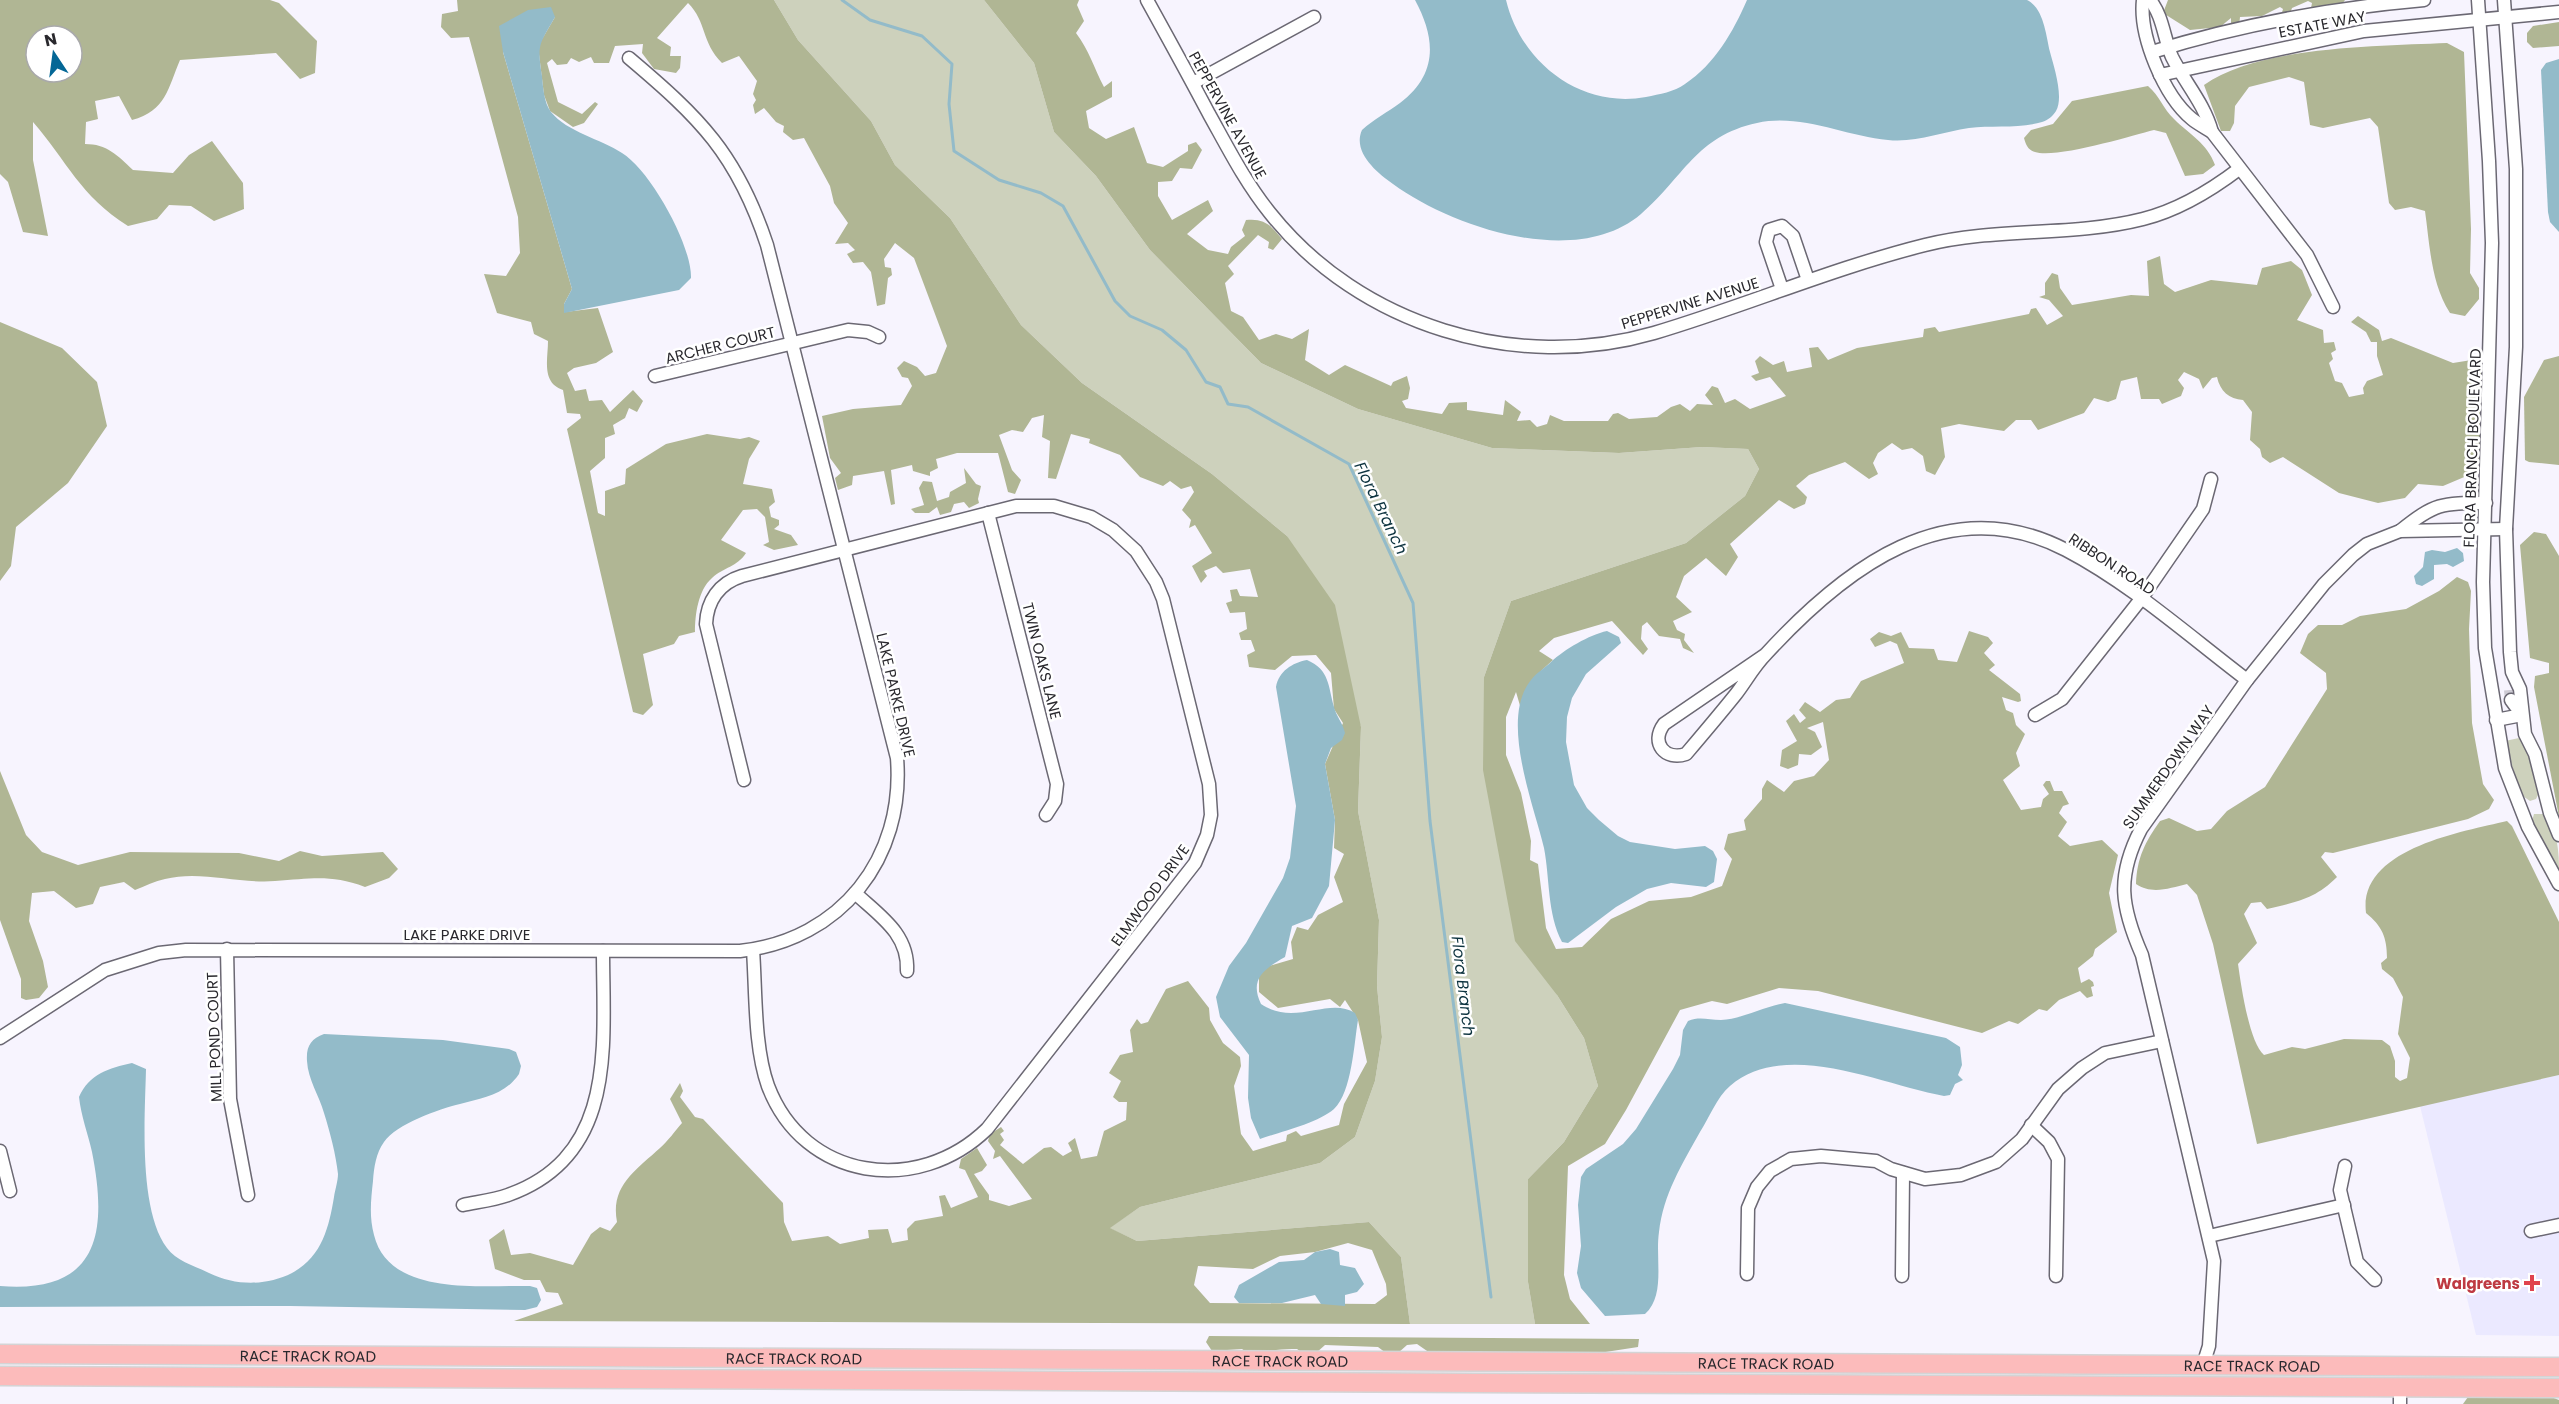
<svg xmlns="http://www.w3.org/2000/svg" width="2559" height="1404" viewBox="0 0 2559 1404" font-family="Poppins,sans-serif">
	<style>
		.commercial { fill: #ebe9ff }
		.green { fill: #cdd1bc }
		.forest { fill: #b0b694; fill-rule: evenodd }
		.water { fill: #93bbc9 }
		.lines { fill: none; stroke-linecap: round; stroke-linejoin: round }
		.stream { stroke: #93bbc9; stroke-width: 3 }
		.minor-tunnel { stroke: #cecbd4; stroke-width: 12; stroke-dasharray: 12 6; stroke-linecap: butt }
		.minor-casing { stroke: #6b6873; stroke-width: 15 }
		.primary-casing { stroke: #d4d4d5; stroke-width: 21 }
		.minor { stroke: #fff; stroke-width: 12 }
		.primary { stroke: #fcbbbb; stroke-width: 18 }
		.health-dot { fill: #e0444e; stroke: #fff; stroke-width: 2 }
		.labels { text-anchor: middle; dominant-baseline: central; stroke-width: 5; stroke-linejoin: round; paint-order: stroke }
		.street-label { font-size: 15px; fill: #29282d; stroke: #fff }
		.health-label { font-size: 15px; font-weight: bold; fill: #be3a42; stroke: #fff; text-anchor: end }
		.water-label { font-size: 16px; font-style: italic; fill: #0d333f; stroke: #fff }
	</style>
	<rect width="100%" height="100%" fill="#f7f4fe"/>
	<path class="commercial" d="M2559 1075V1336L2476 1335 2420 1106Z"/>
	<g class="green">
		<path d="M774 0H984L1034 63 1054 132 1096 176 1150 250 1261 363 1358 409 1492 448 1619 453 1702 447 1748 449 1759 469 1745 496 1686 543 1511 601 1484 677 1557 995 1584 1038 1598 1086 1564 1142 1528 1179V1282L1535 1324H1410L1401 1257 1369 1222 1137 1241 1109 1228 1140 1207 1320 1163 1355 1137 1375 1081 1382 1037 1377 986 1379 920 1358 811 1361 727 1287 536 1212 474 1082 383 1021 325 950 218 895 165 871 121 798 40Z"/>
		<path d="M2519 738 2528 750 2540 791 2536 799 2530 801 2520 794 2505 741Z"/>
		<path d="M2534 814H2543C2558 828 2559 853 2559 872L2532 821Z"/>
	</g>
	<g class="forest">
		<path d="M0 0H270L279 3 317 41 315 73 300 79 276 53 180 60C168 88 166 111 132 120L119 96 95 101 98 119 86 122 85 144C107 144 117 155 133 170L173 173 189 155 212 141 243 183 244 209 214 221 191 206 169 205 157 219 128 226C80 196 67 161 33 122V160L48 236 23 232 8 182 0 174ZM36 36H72V72H36Z"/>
		<path d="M457 0H774L798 40 871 121 895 165 950 218 1021 325 1082 383 1212 474 1287 536 1335 605 1361 727 1358 811 1379 920 1377 986 1382 1037 1375 1081 1355 1137 1320 1163 1140 1207 1110 1228 1137 1241 1369 1222 1401 1257 1410 1324 514 1321 563 1304 558 1293 546 1292 540 1280H524L495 1269 489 1240 504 1229 511 1255 530 1253 573 1265 591 1234 600 1227 610 1231 617 1222C610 1186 636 1170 660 1148 668 1141 675 1131 682 1123L670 1099 680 1083 683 1091 680 1097 695 1117 703 1119 783 1203 784 1222 792 1241 828 1236 840 1244 869 1238 868 1230 888 1229 892 1243 908 1240 907 1229 915 1221 943 1216 939 1196 945 1195 951 1208 978 1197 965 1170 959 1168 961 1159 977 1148 987 1165 982 1171 974 1174 989 1195V1200L1009 1206 1032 1199 1000 1156 993 1159 995 1151 988 1141 990 1134 1001 1127 1004 1131 1000 1134 1004 1140 1000 1145 1023 1164 1044 1148 1051 1147 1063 1156 1072 1151 1068 1143 1075 1138 1081 1159 1097 1156 1104 1131 1126 1120 1127 1102H1119L1113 1097 1121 1081 1109 1073 1120 1055 1133 1052 1130 1030 1137 1019 1141 1024 1148 1022 1166 989 1188 981 1209 1008 1210 1020 1223 1043 1240 1057 1241 1066 1234 1086 1241 1134 1253 1151 1286 1141 1287 1135 1296 1131 1301 1136 1339 1125 1344 1104 1367 1062 1358 1020 1345 1000 1340 1007 1330 999 1278 1008 1259 992V975L1269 966 1293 959 1291 942 1297 927 1308 930 1318 915 1343 902 1334 877 1344 854 1334 848 1335 820 1325 764 1343 723 1334 709 1331 673 1316 655 1292 656 1275 670 1249 667 1247 655 1255 651 1251 640H1241L1239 633 1247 629 1245 612 1230 613 1226 603 1232 601 1230 590 1237 589 1240 596 1258 597 1250 569 1223 573 1216 566 1204 571 1207 576 1201 583 1192 566 1212 553 1195 525 1189 528 1191 520 1182 510 1194 492 1191 486 1181 489 1170 481 1163 486 1140 477 1120 455 1089 443 1090 439 1071 434 1056 479 1048 478 1050 441 1042 437 1044 415 1032 418 1023 432 1012 430 999 435 1012 470 1021 480 1015 494 1008 492 998 453H957L936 459 938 468 930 472V476L913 471 912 465 891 470 895 504 891 505 884 471 853 476 852 485 838 490 835 478 841 473 830 458 822 416 853 409 901 405 912 386 908 378 902 377 897 368 904 361 917 367 925 376 936 373 947 346 914 258 895 243 884 259 885 267 891 268 892 275 888 278 885 304 877 306 871 272 863 262 853 263 847 254 855 250 848 243 835 244 848 223 834 203 830 186 804 138 793 140 783 132 784 126 776 122 764 108 755 114 753 105 756 100 753 94 757 81 739 56 722 63C701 42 707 22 688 3L657 38 671 47 670 56H681L680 68 676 73 654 69 642 53 643 44 615 46 609 63H594L591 57 579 62 571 58 567 64 557 65 552 59 547 63 558 102 582 114 595 102 598 104 584 123 573 127 550 111 544 95 538 46 555 17 503 52 572 289 564 304 565 312 598 308 613 352 596 363 574 368 567 373 575 391 586 389 589 401 602 400 610 412 633 390 643 401 637 412 629 408 625 418 613 425 615 434 605 438V458L590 471 598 513 605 516V491L625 484 626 469 666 444 707 434 740 439 749 437 760 441 749 459 743 484 772 489 775 502 769 507 771 517 779 520V525L774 529 791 535 798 545 774 550 763 545 769 542 765 517 757 509 743 510 721 540 746 553C737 567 724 567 712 578 698 590 695 615 695 632L679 636 674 644 643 654 653 705 643 715 633 712 567 429 581 418 580 414 567 413 563 390C541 383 548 359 548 341L534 334 531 322 497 313 484 274 506 276 520 253 518 217 469 37 451 38 441 27 442 14 458 11ZM1348 1243 1372 1250 1386 1284 1387 1295 1375 1304 1210 1303 1194 1285 1198 1266 1253 1269 1280 1256 1315 1252Z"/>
		<path d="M984 0H1079L1077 5 1084 21 1076 33C1089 50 1094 68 1104 87L1112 81V97L1086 111 1089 128 1106 139 1134 127 1147 163 1163 167 1188 151V145L1196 142 1202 150 1192 169 1180 168 1172 181 1158 182V196L1172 220 1208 200 1213 211 1187 234 1208 250 1228 254 1231 247 1245 236 1242 230 1246 220C1264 218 1271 225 1282 239L1273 250 1268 248 1269 242 1258 235 1228 266 1234 274 1225 283 1231 311 1243 317 1259 340 1276 334 1292 339 1309 329 1305 360 1329 375 1345 365 1391 386 1393 382 1407 376 1410 388 1408 399 1402 401 1406 408 1442 414 1449 403 1467 402V410L1503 415 1505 400 1521 412 1517 421 1530 420 1537 427 1547 424 1550 415 1564 421H1608L1613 414 1618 413 1629 419 1657 417 1671 407 1680 404 1690 411 1697 404 1713 405 1705 395 1712 386 1718 388 1725 403 1735 399 1750 409 1786 396 1770 377 1756 381 1751 376 1759 373 1755 361 1760 356 1773 365 1784 361 1787 372 1812 367 1809 348 1818 347 1828 360 1857 348 1923 337 1924 329 1935 327 1939 332 2029 314 2031 309 2036 308 2047 325 2063 316 2049 300 2039 297 2045 295V283L2052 273 2058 275 2060 288 2072 305 2131 295 2149 296 2147 261 2160 256 2164 284 2175 292 2211 280 2257 285 2262 268 2291 261 2302 270 2312 295 2297 320 2323 330 2324 343 2334 342 2336 350 2331 353 2333 359 2329 363 2335 381 2342 383 2349 397 2364 394 2363 388 2367 381 2383 375 2377 356V342H2371L2366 332 2351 322 2358 316 2379 330 2382 341 2391 338 2453 363 2484 358 2481 457 2469 475 2443 486 2418 484 2405 498 2378 503 2339 493 2283 457 2270 463 2262 457 2260 449 2250 440 2252 412 2243 400C2229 399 2220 391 2217 377L2212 378 2203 389 2199 379 2184 372 2178 380 2184 388 2181 396 2162 404 2159 399H2141L2137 377 2121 381 2116 399 2108 402 2094 398 2084 413 2038 430 2031 420H2016L2004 431 1959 424 1941 428 1945 457 1935 475 1926 471 1923 456 1912 448 1902 450 1892 443 1878 453 1873 463 1878 474 1869 479 1845 462 1809 475 1796 486 1807 497 1805 504 1794 509 1779 500 1730 544 1738 557 1726 576 1706 558 1684 576 1676 597 1692 612 1673 621 1677 630 1685 634 1684 640 1694 653 1683 648 1680 639 1659 636 1647 622 1642 626 1641 639 1648 649 1643 655 1612 621 1554 638 1539 651 1553 660C1536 675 1525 685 1521 709L1516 692 1506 717V755L1521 793 1531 841 1530 860 1538 864 1546 928 1556 949 1582 947 1611 919 1649 901 1691 897 1722 886 1732 859 1724 849 1728 834 1746 830 1744 820 1762 799V789L1767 780 1784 792 1794 781 1814 776 1829 760 1823 722 1807 728 1815 732 1822 747 1811 755 1799 754 1798 765 1788 769 1780 766 1782 750 1797 741 1786 721 1794 714 1800 723 1806 718 1799 710 1805 702 1820 712 1836 700 1850 698 1861 681 1904 663 1897 644 1890 641 1875 647 1870 639 1879 632 1891 636 1901 632 1909 648 1934 649 1938 660 1957 662 1969 631 1988 637 1993 643 1984 653 1995 665 1989 670 2020 694 2021 701 2018 702 2002 697 2006 710 2013 713 2016 725 2025 734 2016 753 2020 766 2003 780 2021 810 2041 807 2043 799 2049 794 2043 785 2046 781H2050L2054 791H2062L2069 804 2063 806 2059 813 2067 822 2058 836 2070 846 2102 840 2118 855 2109 893 2117 932 2095 949 2093 956 2078 968 2081 983 2089 979 2093 982 2094 986 2091 987 2093 996 2087 998 2080 991 2059 1000 2047 1011 2039 1009 2018 1024 2009 1021 1982 1033 1818 991 1779 988 1727 1004 1712 1001 1680 1010 1626 1110 1605 1144 1568 1166 1564 1275 1570 1299 1590 1324H1535L1528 1282V1179L1564 1142 1598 1086 1584 1038 1557 995 1515 941 1483 770 1484 677 1511 601 1686 543 1745 496 1759 469 1748 449 1702 447 1619 453 1492 448 1358 409 1261 363 1150 250 1096 176 1054 132 1034 63Z"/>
		<path d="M2168 0H2345L2342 4 2311 8 2312 3 2308 1 2292 8 2290 14 2281 16 2283 9 2280 7 2262 16 2240 17 2239 26 2231 27V18L2220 27 2190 30 2163 13Z"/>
		<path d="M2559 22V46L2533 48 2527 42V33L2533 26Z"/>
		<path d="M2447 43 2464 52 2471 229 2470 273 2479 288V299L2465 316 2450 313C2431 283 2430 247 2425 211L2411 207 2395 210 2389 203 2378 127 2370 118 2323 128 2310 125 2304 82 2289 77 2249 87 2235 106 2234 123 2230 131H2221L2204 85C2258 46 2381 46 2447 43Z"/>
		<path d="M2148 86C2160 96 2163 109 2174 119 2190 135 2207 143 2215 165L2203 174 2185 176 2166 133 2154 130C2131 136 2055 159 2035 152 2028 150 2026 145 2024 138L2031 130 2053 124 2072 101Z"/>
		<path d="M0 322 62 348 97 382 107 426 68 483 16 527 11 566 0 581Z"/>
		<path d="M2559 356V465L2529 462 2525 460 2524 397 2544 360Z"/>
		<path d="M964 468 976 484 981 486 978 499 979 503 969 508 964 502 954 504 951 512 940 515 937 507 929 513H915L911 509 924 505 919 488 923 481 932 482 937 501 949 497 950 492 966 483Z"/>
		<path d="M2534 532 2546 534 2559 556V817L2534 687 2535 676 2549 673V663L2530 658 2520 545Z"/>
		<path d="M2457 577 2468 582 2471 591 2469 629 2472 723 2483 784 2494 800 2489 809 2468 819 2333 853 2325 852 2321 857 2337 877C2315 899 2297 902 2267 909L2261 902 2251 903 2244 914 2257 943 2238 964C2241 985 2249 1042 2264 1055L2292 1047 2305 1049 2344 1039 2382 1040 2390 1046 2395 1061V1077L2400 1081 2407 1078 2410 1058 2398 1034 2403 997 2393 978 2382 969 2381 963 2387 958C2387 937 2382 926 2366 913 2358 849 2461 832 2507 821L2512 826 2559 922V1075L2257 1144 2213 944 2197 895 2187 884C2170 888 2152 895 2136 884 2137 858 2145 842 2160 821L2169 818 2197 831 2211 829 2227 811 2265 787 2327 689 2326 673 2300 653 2308 634 2318 625H2342L2360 616 2406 609 2439 591Z"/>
		<path d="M0 771 26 835 42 852 78 865 130 852 239 853 279 861 300 851 322 856 383 852 398 869 389 878 365 887C330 874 311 879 275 881 239 884 200 870 165 879 155 881 145 886 135 890L124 882 100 887 93 904 76 908 54 891 32 893 29 921 43 961 48 987 39 998 26 1000 21 998V979L0 920Z"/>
		<path d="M1209 1336 1639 1339 1638 1347 1586 1355 1430 1353 1417 1344 1407 1345 1398 1353H1386L1378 1347 1325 1345 1316 1353 1304 1354 1297 1349C1290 1349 1283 1349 1276 1350 1262 1351 1254 1359 1242 1349L1212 1351 1206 1342Z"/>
		<path d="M2468 1397H2551L2559 1400V1404H2463Z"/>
	</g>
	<g class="water">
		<path d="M1415 0H1506C1521 63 1581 109 1646 97 1660 94 1674 92 1685 84 1715 64 1733 32 1747 0H2027C2044 8 2046 36 2050 52 2054 67 2064 97 2056 111 2053 116 2048 120 2042 122 2019 129 1992 125 1969 128 1942 132 1915 143 1888 140 1845 136 1800 113 1757 123 1696 136 1684 177 1641 214 1577 269 1453 228 1393 184 1377 173 1352 152 1362 130 1374 119 1388 112 1400 103 1438 74 1436 39 1415 0Z"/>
		<path d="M551 7 555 17C539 45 537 44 542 76 543 87 544 103 551 112 567 132 601 139 622 153 650 170 692 245 691 278L679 290 564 313V304L572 289 503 52 499 26 528 10Z"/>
		<path d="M2559 59V232L2550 222 2548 212 2541 70 2546 63Z"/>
		<path d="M2457 548 2463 553 2464 561 2453 567 2447 564 2434 565V579L2422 586 2416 584 2414 576 2423 567 2425 552 2432 550 2445 552Z"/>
		<path d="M1607 631 1619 637 1621 643 1586 674 1572 698 1567 717 1566 742 1574 785 1587 808 1599 820 1618 836 1630 842 1675 849 1705 846 1713 851 1717 859 1714 882 1706 887 1671 883 1647 889 1616 907 1568 943 1562 942C1547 913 1550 879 1544 848 1534 805 1499 719 1531 680 1536 673 1545 668 1551 662 1565 649 1589 635 1607 631Z"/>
		<path d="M1307 660C1330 670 1328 686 1334 707 1336 716 1343 723 1345 733L1342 740 1331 748 1325 764 1335 820 1329 886 1312 918 1292 926 1285 957C1264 969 1249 979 1261 1004 1295 1027 1329 996 1355 1013L1358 1020C1354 1043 1352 1092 1334 1109 1318 1123 1280 1132 1260 1139L1251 1118 1248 1098 1249 1055 1220 1017 1216 997 1229 966 1246 943 1283 878 1290 858 1296 806 1276 687C1279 671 1292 663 1307 660Z"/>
		<path d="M1785 1003 1946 1038 1960 1047 1962 1065 1958 1075 1963 1080 1955 1084 1950 1095 1944 1096C1882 1085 1786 1038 1730 1086 1717 1097 1709 1118 1700 1132 1682 1164 1663 1195 1659 1232 1655 1259 1666 1295 1645 1314L1605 1316 1581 1288 1577 1273 1581 1246 1578 1205 1581 1177 1586 1169 1623 1144 1636 1129 1673 1069 1680 1055 1683 1030 1688 1021C1700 1016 1708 1020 1721 1020 1742 1019 1763 1007 1785 1003Z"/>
		<path d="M324 1034 443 1040 509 1049 516 1052 521 1066 519 1074C505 1095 482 1098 460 1104 439 1109 396 1124 384 1142 376 1153 374 1167 373 1181 371 1199 369 1217 374 1235 389 1297 482 1285 530 1286L537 1288 541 1300 537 1307 525 1310 290 1306 0 1307V1286C99 1294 108 1233 92 1152 88 1134 81 1116 79 1097 89 1074 109 1068 132 1063L146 1069C145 1115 138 1209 167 1248 176 1261 195 1266 209 1273 236 1286 266 1286 292 1273 322 1257 329 1227 334 1197 335 1190 338 1181 338 1174 336 1155 330 1132 324 1113 319 1095 308 1080 307 1061 306 1046 311 1039 324 1034Z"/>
		<path d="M1330 1249 1339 1252 1340 1265 1355 1268 1364 1284 1357 1292 1345 1295V1306L1321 1304 1315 1295 1282 1303H1239L1234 1297 1239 1285 1279 1262 1304 1260 1315 1252Z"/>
	</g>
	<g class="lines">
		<path class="stream" d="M842 0 870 20 922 36 952 64 949 104 954 151 999 180 1041 193 1063 206 1115 301 1130 316 1162 330 1186 350 1206 382 1220 387 1228 404 1248 407 1349 464 1413 603 1430 821 1491 1297"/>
		<path class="minor-tunnel" d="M2510 690 2511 700"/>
		<g class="minor-casing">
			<g id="minor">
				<path d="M1147 0C1168 38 1189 76 1209 114 1228 148 1245 182 1270 213 1360 326 1516 373 1654 333 1745 306 1833 268 1925 245 1996 227 2072 237 2143 219 2179 210 2210 191 2239 169"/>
				<path d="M2143 0C2139 36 2164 96 2192 119 2198 124 2206 128 2212 132L2307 255 2333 307"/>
				<path d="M2150 0C2163 16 2164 39 2172 57 2185 83 2204 103 2212 132"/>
				<path d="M2478 0 2489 161 2492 243 2483 582 2485 648 2505 768 2528 827 2559 884"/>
				<path d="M2504 0 2516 169V347L2506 529 2510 652 2512 672 2520 689 2525 734 2535 754 2550 813 2559 835"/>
				<path d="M2152 52C2239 25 2333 8 2424 0"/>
				<path d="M2160 75 2364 31 2559 12"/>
				<path d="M1193 83 1314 17"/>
				<path d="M1782 289 1766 242 1769 230 1782 226 1793 236 1808 280"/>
				<path d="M655 376 848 330 868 332 879 337"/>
				<path d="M988 513 1057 784 1055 801 1046 815"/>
				<path d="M2400 531C2435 503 2441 503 2486 503"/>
				<path d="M1765 655 1664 724C1650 743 1665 761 1686 754 1703 734 1720 714 1736 694 1746 681 1754 666 1766 654 1844 569 1947 488 2066 550 2131 584 2189 636 2247 680"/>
				<path d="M2035 715 2062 699 2141 599 2203 509 2211 479"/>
				<path d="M2496 720 2522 715 2511 700"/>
				<path d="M744 780 706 624C707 601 719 583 742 576L1016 506H1054L1091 517 1113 530 1136 551 1156 582 1163 599 1209 784 1211 815 1207 835 1195 863 987 1129C918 1196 804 1181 768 1086 754 1047 756 992 753 950"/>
				<path d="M855 893C880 916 909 934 907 971"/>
				<path d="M227 949 230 1099 248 1195"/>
				<path d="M0 1038 105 970 159 953 186 950 740 951C841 940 905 858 897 758L767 245C737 154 700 118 629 58"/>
				<path d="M2031 1125 2049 1142 2058 1159 2056 1276"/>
				<path d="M0 1151 10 1191"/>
				<path d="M2345 1166 2340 1190 2357 1262 2375 1280"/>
				<path d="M463 1205C477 1202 494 1200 508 1195 618 1156 603 1045 603 951"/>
				<path d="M2531 1231 2559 1225"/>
				<path d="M2209 1236 2344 1205"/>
				<path d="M1747 1274 1748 1208 1757 1187 1770 1171 1791 1159 1821 1156 1876 1161 1891 1169 1925 1179 1961 1175 1996 1162 2022 1139 2058 1089 2082 1068 2105 1053 2162 1041"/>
				<path d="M1902 1276 1903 1173"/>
				<path d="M2203 1365 2209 1346 2214 1261 2142 955C2121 907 2116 877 2141 829L2247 680 2324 584 2353 555 2367 544 2400 531 2506 529"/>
				<path d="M2400 1387V1404"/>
			</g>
		</g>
		<g class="primary-casing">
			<g id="primary">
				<path id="s1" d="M0 1354 2559 1367"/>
				<path d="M0 1376 2559 1388"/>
			</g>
		</g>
		<use href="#minor" class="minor"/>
		<use href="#primary" class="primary"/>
	</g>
	<path class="health-dot" d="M2529 1274h6v6h6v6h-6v6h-6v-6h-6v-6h6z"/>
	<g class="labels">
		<g class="street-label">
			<text transform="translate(2322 24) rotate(-11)">ESTATE WAY</text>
			<text transform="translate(1228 115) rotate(61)">PEPPERVINE AVENUE</text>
			<text transform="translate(1690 303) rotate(-17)">PEPPERVINE AVENUE</text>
			<text transform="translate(720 345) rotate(-14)">ARCHER COURT</text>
			<text transform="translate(2472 448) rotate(-88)">FLORA BRANCH BOULEVARD</text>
			<text transform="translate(2112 564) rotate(33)">RIBBON ROAD</text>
			<text transform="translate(1042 661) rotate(76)">TWIN OAKS LANE</text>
			<text transform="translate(896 695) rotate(77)">LAKE PARKE DRIVE</text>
			<text transform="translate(2168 767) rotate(-55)">SUMMERDOWN WAY</text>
			<text transform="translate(1150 895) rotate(-54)">ELMWOOD DRIVE</text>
			<text x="467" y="934">LAKE PARKE DRIVE</text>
			<text transform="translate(214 1037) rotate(-92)">MILL POND COURT</text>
			<text stroke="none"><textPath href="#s1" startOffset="308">RACE TRACK ROAD</textPath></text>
			<text stroke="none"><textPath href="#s1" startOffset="794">RACE TRACK ROAD</textPath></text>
			<text stroke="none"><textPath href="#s1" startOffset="1280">RACE TRACK ROAD</textPath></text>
			<text stroke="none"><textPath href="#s1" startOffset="1766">RACE TRACK ROAD</textPath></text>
			<text stroke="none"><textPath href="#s1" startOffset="2252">RACE TRACK ROAD</textPath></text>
		</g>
		<g class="health-label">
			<text x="2520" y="1283">Walgreens</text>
		</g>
		<g class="water-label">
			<text transform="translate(1381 508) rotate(64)">Flora Branch</text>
			<text transform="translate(1463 986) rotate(83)">Flora Branch</text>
		</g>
	</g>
	<g transform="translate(54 54) rotate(347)"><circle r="28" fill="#ffffff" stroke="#a9a9ab" stroke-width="1.5"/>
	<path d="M0-4.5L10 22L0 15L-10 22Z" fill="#046796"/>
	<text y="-9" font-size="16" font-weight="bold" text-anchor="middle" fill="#29282d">N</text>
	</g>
</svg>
